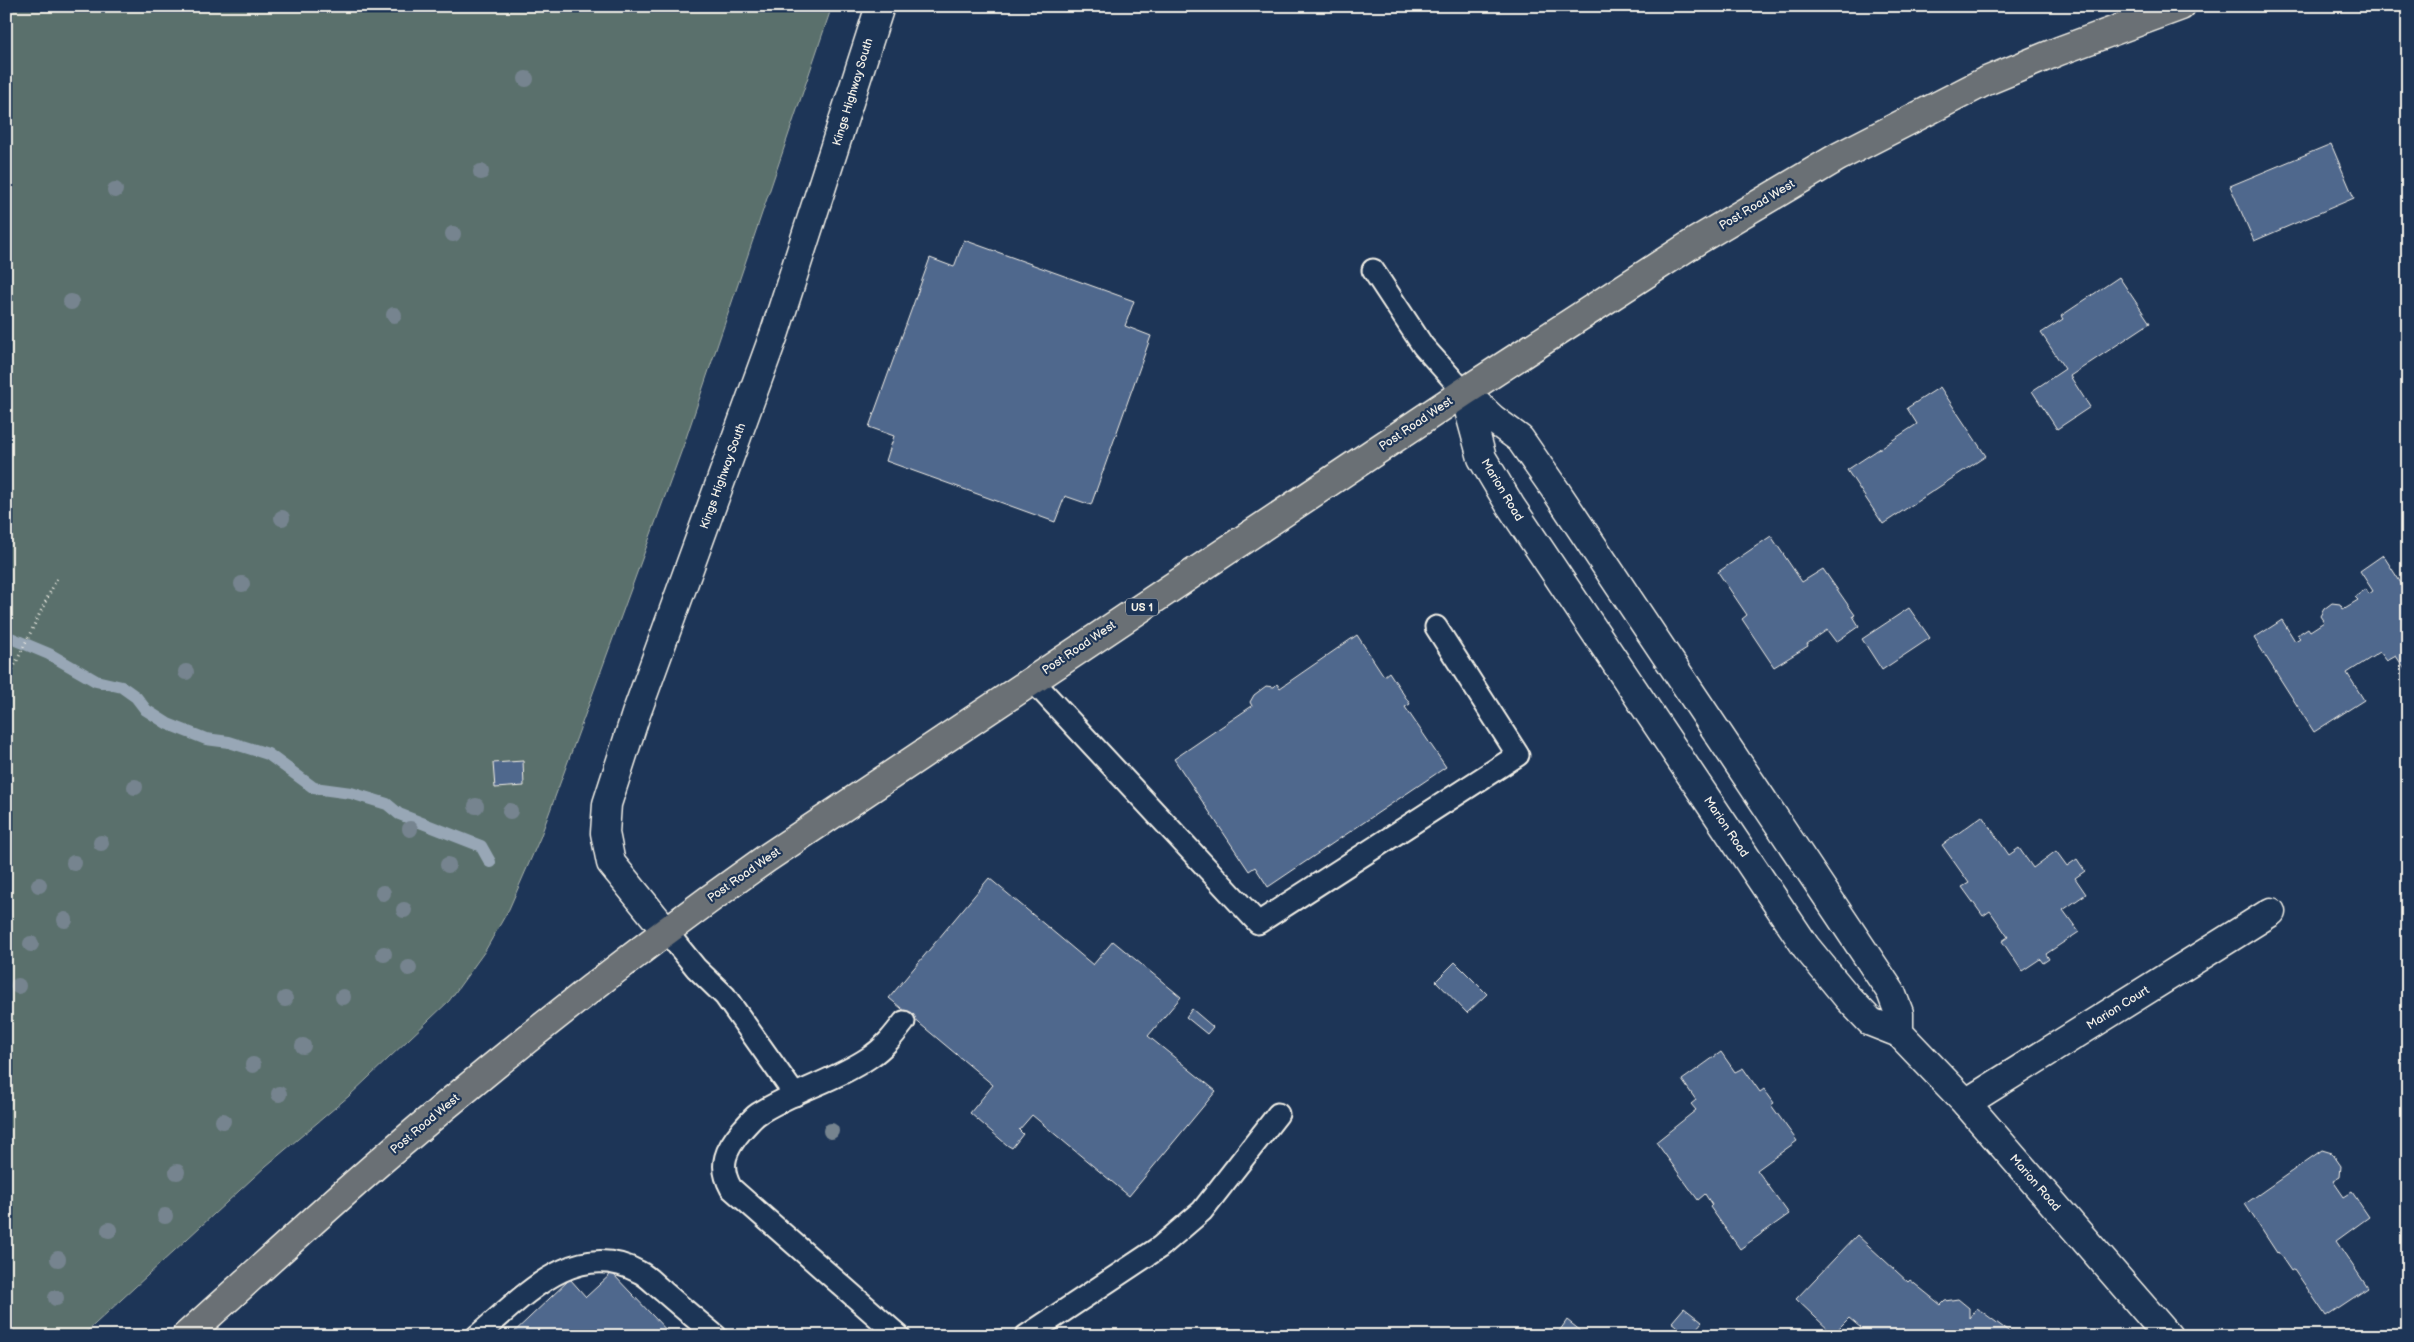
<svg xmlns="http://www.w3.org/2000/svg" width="2414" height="1342" viewBox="0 0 2414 1342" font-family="'Balsamiq Sans',sans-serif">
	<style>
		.green { fill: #5a706c; stroke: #a7b0aa }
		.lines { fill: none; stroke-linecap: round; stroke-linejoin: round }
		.stream { stroke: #98a7b6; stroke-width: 12 }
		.building { fill: #50678d; stroke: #f4f1e8 }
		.lane-casing { stroke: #f4f1e8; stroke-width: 25 }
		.street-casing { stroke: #f4f1e8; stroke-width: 31 }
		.secondary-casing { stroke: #f4f1e8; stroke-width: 31 }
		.primary-casing { stroke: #f4f1e8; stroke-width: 31 }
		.path { stroke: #f4f1e8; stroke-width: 3; stroke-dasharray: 1 4; stroke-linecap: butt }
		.lane { stroke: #1d3557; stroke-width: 21 }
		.street { stroke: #1d3557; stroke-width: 28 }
		.secondary { stroke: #1d3557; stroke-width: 28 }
		.primary { stroke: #6a7074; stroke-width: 28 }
		.tree { fill: #76848f }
		.labels { text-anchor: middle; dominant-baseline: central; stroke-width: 4.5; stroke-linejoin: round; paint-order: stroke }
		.shield { fill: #1d3557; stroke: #b4b9bc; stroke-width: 1 }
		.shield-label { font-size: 11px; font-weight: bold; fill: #f4f1e8 }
		.street-label { font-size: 12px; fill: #f4f1e8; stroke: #1d3557 }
	</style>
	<rect width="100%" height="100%" fill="#1d3557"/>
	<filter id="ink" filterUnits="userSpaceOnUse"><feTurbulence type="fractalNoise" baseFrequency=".02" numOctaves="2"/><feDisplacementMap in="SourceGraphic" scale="10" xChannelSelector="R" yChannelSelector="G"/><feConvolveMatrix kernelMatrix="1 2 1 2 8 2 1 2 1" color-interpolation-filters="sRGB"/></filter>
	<g filter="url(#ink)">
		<path class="green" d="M6 6H832L684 444 540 838 509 909 485 951 449 1001 349 1096 266 1166 82 1336H6Z"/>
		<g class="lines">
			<path class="stream" d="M6 636 49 654 96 681 122 687 136 697 146 710 168 724 206 739 229 742 268 754 314 788 351 793 387 804 399 814 481 846 490 862"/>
		</g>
		<g class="building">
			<path d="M2331 144 2354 198 2254 241 2230 186Z"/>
			<path d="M964 240 1134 301 1125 326 1151 336 1091 505 1065 496 1055 522 886 461 894 436 869 427 930 258 954 267Z"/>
			<path d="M2119 277 2150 323 2070 376 2090 407 2057 429 2032 391 2065 369 2041 333 2063 319 2061 316Z"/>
			<path d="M1940 387 1986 456 1883 524 1847 470 1917 424 1907 408Z"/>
			<path d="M1771 536 1802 582 1823 569 1855 615 1853 616 1859 626 1836 642 1827 630 1807 644 1808 646 1774 667 1742 619 1747 615 1718 572Z"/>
			<path d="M2383 555 2408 594V674L2396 656 2387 661 2380 652 2347 673 2364 700 2314 732 2254 638 2282 620 2295 641 2300 638 2297 635 2308 628 2310 631 2324 622 2320 616 2324 609 2332 603 2340 604 2343 609 2358 600 2355 597 2366 589 2369 594 2373 591 2360 571Z"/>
			<path d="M1909 608 1930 638 1882 670 1862 639Z"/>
			<path d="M1357 635 1384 676 1389 672 1410 704 1405 707 1446 767 1268 887 1255 867 1249 871 1174 759 1252 706 1250 702 1254 695 1266 686 1274 687 1277 684 1280 688Z"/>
			<path d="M523 761 524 786 495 788 493 763Z"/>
			<path d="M1982 816 2009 855 2019 848 2033 868 2056 851 2067 866 2077 859 2085 871 2075 878 2086 894 2063 910 2079 932 2046 954 2049 959 2043 963 2040 959 2022 971 2002 941 2008 937 1990 911 1983 916 1962 887 1969 883 1942 845Z"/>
			<path d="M989 878 1093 965 1113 941 1181 997 1148 1036 1216 1091 1129 1196 1032 1115 1019 1130 1023 1134 1012 1148 1007 1145 970 1113 993 1085 889 998Z"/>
			<path d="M1455 962 1487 994 1467 1013 1436 981Z"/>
			<path d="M1192 1009 1213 1027 1207 1034 1186 1017Z"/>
			<path d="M1721 1052 1735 1072 1743 1068 1760 1092 1764 1089 1774 1103 1771 1105 1797 1141 1757 1170 1789 1214 1740 1249 1710 1207 1712 1205 1705 1194 1698 1200 1656 1142 1696 1110 1691 1104 1696 1100 1682 1080Z"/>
			<path d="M2322 1150 2332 1153 2341 1166 2340 1177 2333 1181 2344 1197 2352 1192 2369 1217 2336 1241 2368 1288 2326 1316 2294 1269 2291 1271 2278 1252 2277 1253 2245 1204Z"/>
			<path d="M1857 1235 1908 1282 1910 1280 1941 1305 1945 1301 1958 1299 1969 1308V1318L1977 1308 2015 1336H1860L1857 1334 1861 1328 1849 1318 1833 1334 1796 1299Z"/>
			<path d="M612 1273 672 1336H510L570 1279 586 1297Z"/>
			<path d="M1684 1308 1702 1322 1690 1336 1672 1322Z"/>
			<path d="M1567 1320 1586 1335 1585 1336H1561L1558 1333Z"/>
		</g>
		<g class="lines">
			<g class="lane-casing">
				<g id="lane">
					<path d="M1373 270 1423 346 1464 392"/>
					<path d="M1032 680 1258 923 1518 755 1436 627"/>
					<path d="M666 931 696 968 725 996 795 1095"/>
					<path d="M477 1336C522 1298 575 1237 639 1272 648 1276 655 1285 663 1291 680 1306 698 1321 716 1336"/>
					<path d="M899 1336 731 1188C718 1165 726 1149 742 1130 747 1125 752 1118 758 1114 793 1091 835 1081 870 1057 884 1048 894 1035 904 1022"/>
					<path d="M1026 1336 1160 1247 1202 1211 1278 1114"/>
				</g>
			</g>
			<g class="street-casing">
				<g id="street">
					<path d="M1899 1033V1013L1891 992 1554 488 1520 439 1493 419 1464 392 1482 458 1510 505 1806 947 1848 998 1871 1022 1899 1033 1966 1103 2168 1336"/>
					<path d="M1966 1103 2271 912"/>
				</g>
			</g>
			<g class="secondary-casing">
				<path id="secondary" d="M666 931 611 863 605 833 607 804 636 714 775 332 880 6"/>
			</g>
			<g class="primary-casing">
				<path id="primary" d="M186 1336C252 1277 316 1217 383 1159 506 1053 634 952 767 858L1464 392 1698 240 1838 157 1984 82 2059 51 2181 6"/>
			</g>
			<path class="path" d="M6 683 57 578"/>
			<use href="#lane" class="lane"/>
			<use href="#street" class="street"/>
			<use href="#secondary" class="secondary"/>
			<use href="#primary" class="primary"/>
		</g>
		<g class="tree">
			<circle cx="526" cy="79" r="8"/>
			<circle cx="481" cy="172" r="8"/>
			<circle cx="115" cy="190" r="8"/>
			<circle cx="453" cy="234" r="8"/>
			<circle cx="71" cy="302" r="8"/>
			<circle cx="394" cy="315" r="8"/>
			<circle cx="282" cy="518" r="8"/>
			<circle cx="242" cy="584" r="8"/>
			<circle cx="186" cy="672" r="8"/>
			<circle cx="135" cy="787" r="8"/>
			<circle cx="476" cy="806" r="8"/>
			<circle cx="510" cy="811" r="8"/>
			<circle cx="410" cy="829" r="8"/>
			<circle cx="101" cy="843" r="8"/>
			<circle cx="74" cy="863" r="8"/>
			<circle cx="448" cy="865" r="8"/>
			<circle cx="39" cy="885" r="8"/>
			<circle cx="383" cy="893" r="8"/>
			<circle cx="404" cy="910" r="8"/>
			<circle cx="65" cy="920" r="8"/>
			<circle cx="31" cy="944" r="8"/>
			<circle cx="384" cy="954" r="8"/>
			<circle cx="409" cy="968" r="8"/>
			<circle cx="18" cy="986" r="8"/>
			<circle cx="343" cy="997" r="8"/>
			<circle cx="285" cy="999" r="8"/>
			<circle cx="303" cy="1046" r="8"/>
			<circle cx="253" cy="1065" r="8"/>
			<circle cx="279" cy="1094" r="8"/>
			<circle cx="223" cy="1121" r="8"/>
			<circle cx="831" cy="1131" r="8"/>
			<circle cx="177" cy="1172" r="8"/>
			<circle cx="165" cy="1216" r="8"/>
			<circle cx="109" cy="1230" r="8"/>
			<circle cx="58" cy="1259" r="8"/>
			<circle cx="56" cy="1298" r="8"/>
		</g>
	</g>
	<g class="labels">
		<rect class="shield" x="1126" y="598.5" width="32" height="17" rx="4"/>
		<g class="shield-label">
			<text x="1142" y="607">US 1</text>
		</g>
		<g class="street-label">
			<text transform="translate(853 92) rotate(-73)">Kings Highway South</text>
			<text transform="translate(1757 205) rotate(-31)">Post Road West</text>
			<text transform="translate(1416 424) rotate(-34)">Post Road West</text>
			<text transform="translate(723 476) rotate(-70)">Kings Highway South</text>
			<text transform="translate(1502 490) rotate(59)">Marion Road</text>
			<text transform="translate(1079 648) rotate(-34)">Post Road West</text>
			<text transform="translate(1726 827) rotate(56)">Marion Road</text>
			<text transform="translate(744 875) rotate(-35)">Post Road West</text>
			<text transform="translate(2118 1008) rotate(-32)">Marion Court</text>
			<text transform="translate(425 1124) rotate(-40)">Post Road West</text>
			<text transform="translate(2035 1183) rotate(49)">Marion Road</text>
		</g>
	</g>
	<rect width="2414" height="1342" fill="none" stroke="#1d3557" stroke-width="25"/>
	<rect x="12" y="12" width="2389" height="1317" fill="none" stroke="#f4f1e8" stroke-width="2" filter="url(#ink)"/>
</svg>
